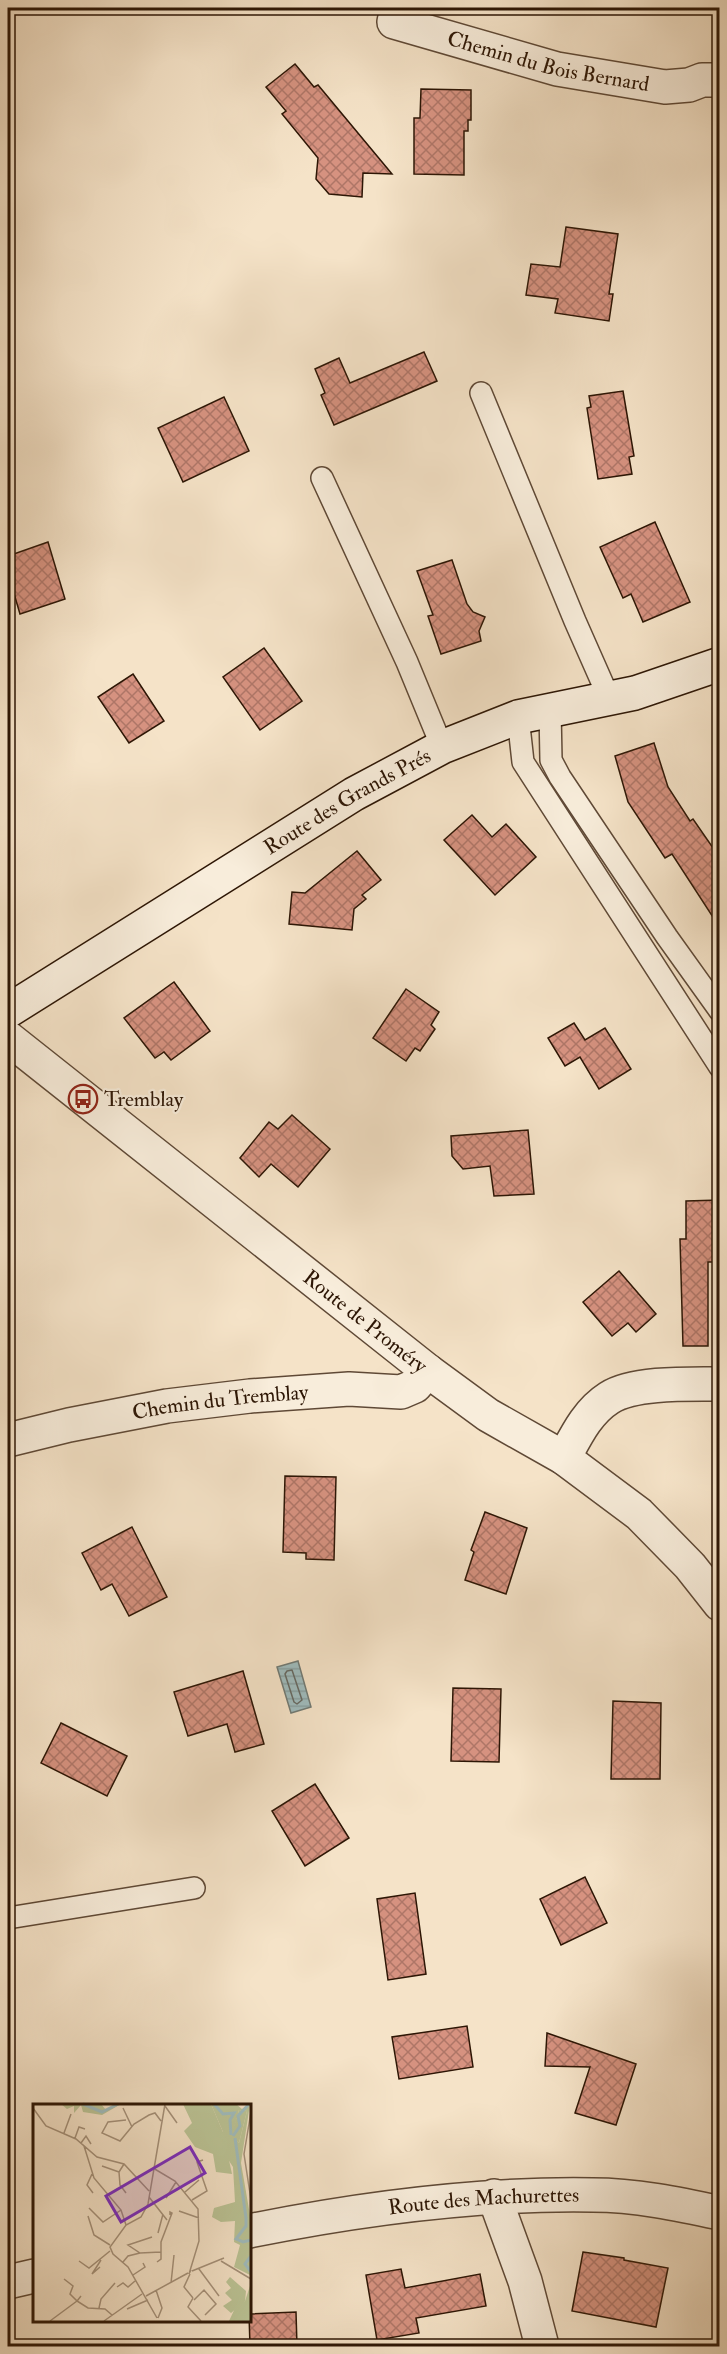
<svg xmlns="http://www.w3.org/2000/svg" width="727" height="2354" viewBox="0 0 727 2354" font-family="'IM FELL Double Pica',serif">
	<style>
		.water { fill: url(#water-rules); stroke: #717a74; stroke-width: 1.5 }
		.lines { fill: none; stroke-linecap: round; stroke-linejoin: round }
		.shore { stroke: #666962; stroke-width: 1.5 }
		.building { fill: url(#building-cross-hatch); stroke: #2d1605; stroke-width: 1.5 }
		.lane-casing { stroke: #5f4936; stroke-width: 24 }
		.street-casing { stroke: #5f4936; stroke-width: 36 }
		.secondary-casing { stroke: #2d1605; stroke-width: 36 }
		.lane { stroke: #f8eddb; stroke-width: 21 }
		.street { stroke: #f8eddb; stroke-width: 33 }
		.secondary { stroke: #f8eddb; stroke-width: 33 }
		.labels { text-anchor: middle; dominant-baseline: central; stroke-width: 4.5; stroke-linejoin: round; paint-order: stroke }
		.street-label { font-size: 21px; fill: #2d1605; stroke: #f8eddb }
		.poi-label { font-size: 21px; fill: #2d1605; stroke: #f8eddb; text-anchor: start }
		.inset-river { fill: none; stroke: #9fbcbe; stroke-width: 3 }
		.inset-road { fill: none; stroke: #a5917a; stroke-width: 1.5 }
		.view { fill: #7b2cbf; fill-opacity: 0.15; stroke: #7b2cbf; stroke-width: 3 }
		.inset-edge { fill: none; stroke: #2d1605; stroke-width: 3 }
	</style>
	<defs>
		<pattern id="water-rules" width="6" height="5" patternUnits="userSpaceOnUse" patternTransform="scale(1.5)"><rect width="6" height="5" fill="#9fbcbe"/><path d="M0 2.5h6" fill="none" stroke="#89a1a2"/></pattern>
		<pattern id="building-cross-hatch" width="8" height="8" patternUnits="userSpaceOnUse" patternTransform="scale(1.5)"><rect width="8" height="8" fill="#d69280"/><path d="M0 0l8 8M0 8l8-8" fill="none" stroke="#ae7667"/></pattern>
	</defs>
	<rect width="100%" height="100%" fill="#f5e3c8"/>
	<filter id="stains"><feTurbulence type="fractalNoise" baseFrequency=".00333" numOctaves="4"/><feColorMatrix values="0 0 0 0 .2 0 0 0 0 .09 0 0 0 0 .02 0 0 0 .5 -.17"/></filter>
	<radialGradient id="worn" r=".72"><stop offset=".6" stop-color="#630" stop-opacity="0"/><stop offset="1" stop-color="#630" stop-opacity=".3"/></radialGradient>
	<path class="water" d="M298 1661 311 1707 291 1713 277 1667Z"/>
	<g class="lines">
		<path class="shore" d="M292 1670 302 1700 297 1704 294 1702 285 1674 287 1671Z"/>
	</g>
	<g class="building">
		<path d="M295 64 314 87 318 85 392 174 363 173 362 197 329 194 316 179 318 158 282 114 286 111 266 87Z"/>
		<path d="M421 89 471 90V120H468V131H464V175L414 174V118H420Z"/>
		<path d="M566 227 618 234 609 294H613L609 321 555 313 558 299 526 295 531 264 560 267Z"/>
		<path d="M424 352 437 381 334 425 321 395 325 393 315 369 339 358 350 383Z"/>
		<path d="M623 391 634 456 629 457 632 474 598 479 587 408 591 407 589 396Z"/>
		<path d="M224 397 249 451 183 482 158 428Z"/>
		<path d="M655 522 690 602 643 622 631 594 623 598 600 547Z"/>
		<path d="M48 542 65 599 20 614 8 573V556Z"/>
		<path d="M452 560 467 604 473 612 485 617 479 631 481 641 441 654 428 616 433 615 417 571Z"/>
		<path d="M264 648 302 701 260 730 223 677Z"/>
		<path d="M133 674 164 721 129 743 98 697Z"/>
		<path d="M654 743 668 787 690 821 693 819 720 858V928L672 854 665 858 628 802 615 756Z"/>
		<path d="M472 815 492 837 506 824 536 857 495 895 444 840Z"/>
		<path d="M357 851 381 880 362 895 366 899 354 909 352 930 289 924 292 892 305 893Z"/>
		<path d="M174 982 210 1031 171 1060 164 1052 155 1058 124 1018Z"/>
		<path d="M406 989 439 1012 431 1025 435 1029 420 1051 415 1048 406 1061 373 1038Z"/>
		<path d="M574 1023 585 1040 605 1028 631 1069 599 1089 580 1057 565 1066 548 1038Z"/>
		<path d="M292 1115 330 1149 298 1187 271 1164 259 1177 240 1158 269 1122 278 1129Z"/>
		<path d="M528 1130 534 1194 494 1196 490 1166 463 1169 452 1156 451 1136Z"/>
		<path d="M720 1200V1262H708V1346H683L680 1239H686V1201Z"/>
		<path d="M619 1271 656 1314 636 1332 628 1323 612 1336 583 1302Z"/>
		<path d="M285 1476 336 1477 334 1560 306 1559V1553L283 1552Z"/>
		<path d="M485 1512 527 1528 506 1594 465 1580 474 1552 471 1550Z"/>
		<path d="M132 1527 167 1597 129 1616 112 1584 101 1590 82 1553Z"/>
		<path d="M243 1671 264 1744 235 1752 227 1724 188 1736 174 1692Z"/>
		<path d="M453 1688 501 1689 499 1762 451 1761Z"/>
		<path d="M613 1701 661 1703 660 1779H611Z"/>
		<path d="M61 1723 127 1756 107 1796 41 1763Z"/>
		<path d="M315 1784 349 1838 305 1866 272 1811Z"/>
		<path d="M585 1877 607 1923 561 1945 540 1899Z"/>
		<path d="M415 1893 426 1974 388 1980 377 1899Z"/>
		<path d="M467 2026 473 2067 399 2079 392 2037Z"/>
		<path d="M547 2033 636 2064 616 2125 575 2113 590 2067 545 2066Z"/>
		<path d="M583 2252 624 2258V2260L668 2268 656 2327 572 2311Z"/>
		<path d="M401 2269 405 2288 480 2274 486 2306 416 2318 419 2333 377 2340 366 2275Z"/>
		<path d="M296 2312 297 2346H250L249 2314Z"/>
	</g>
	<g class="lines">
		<g class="lane-casing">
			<g id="lane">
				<path d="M481 393 575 621 609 698"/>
				<path d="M322 478 407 662 442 747"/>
				<path d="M550 710 551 760 560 777 667 937 720 1011"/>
				<path d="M518 717 523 762 720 1067"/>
				<path d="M8 1918 194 1888"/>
			</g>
		</g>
		<g class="street-casing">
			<g id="street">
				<path id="s1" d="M397 8 394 22 557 69 665 87 689 85 702 80H720"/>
				<path id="s2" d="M8 1038 428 1371 488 1415 564 1458 639 1514 690 1566 720 1604"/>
				<path id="s3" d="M8 1440 69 1425 167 1406 250 1396 349 1389 401 1392 415 1386 428 1371"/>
				<path d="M564 1458C576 1436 587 1412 609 1398 633 1382 690 1384 720 1384"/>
				<path d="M494 2196 525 2281 542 2346"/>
				<path id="s4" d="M249 2231C363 2208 477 2193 593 2195 635 2195 679 2204 720 2213"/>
				<path d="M8 2282 34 2276"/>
			</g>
		</g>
		<g class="secondary-casing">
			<g id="secondary">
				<path id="s5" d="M8 1011 354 794 442 747 518 717 635 693 720 664"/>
			</g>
		</g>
		<use href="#lane" class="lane"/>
		<use href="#street" class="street"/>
		<use href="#secondary" class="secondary"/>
	</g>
	<defs>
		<g id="bus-ring" transform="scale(1.5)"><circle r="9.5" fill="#f8eddb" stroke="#8f2418" stroke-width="1.5"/><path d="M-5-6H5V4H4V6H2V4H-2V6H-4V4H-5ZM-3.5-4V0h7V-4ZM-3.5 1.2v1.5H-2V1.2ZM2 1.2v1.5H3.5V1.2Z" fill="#8f2418"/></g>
	</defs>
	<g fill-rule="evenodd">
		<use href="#bus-ring" x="83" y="1099"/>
	</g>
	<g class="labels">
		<g class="street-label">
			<text stroke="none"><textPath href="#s1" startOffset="174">Chemin du Bois Bernard</textPath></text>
			<text stroke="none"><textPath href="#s5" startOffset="399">Route des Grands Prés</textPath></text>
			<text stroke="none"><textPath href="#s2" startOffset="456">Route de Proméry</textPath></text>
			<text stroke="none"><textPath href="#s3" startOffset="216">Chemin du Tremblay</textPath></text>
			<text stroke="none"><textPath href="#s4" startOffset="237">Route des Machurettes</textPath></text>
		</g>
		<g class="poi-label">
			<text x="104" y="1099">Tremblay</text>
		</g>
	</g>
	<g transform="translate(33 2104)">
		<rect width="218" height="218" fill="#f5e3c8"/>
		<path d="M150 0H178L190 28 199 70 183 68 180 50 162 43 151 27 159 19ZM206 6 214 7 206 39 198 32ZM197 173 213 187 212 197 198 209 190 202 199 196 192 189 198 184 193 178Z" fill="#bbc496"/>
		<path d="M28 0H68L73 6 88 0 69 11 50 8 48 1 41 9V2L34 5ZM178 0H203L209 5 217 0 208 59 217 111V171L201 163 207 141 201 138 202 117 188 118 179 113 181 104 202 98 200 63 189 46 190 28ZM206 6 214 7 206 39 199 32ZM217 182V217H196L204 200 212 197Z" fill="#bbc496" fill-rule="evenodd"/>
		<path class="inset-river" d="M50 0 69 8 85 0M181 0 190 10 201 9 197 16 198 31M200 32 207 22 205 12 216 0M202 34 213 114V122L203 135 210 138 218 136M218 152 212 160 218 168"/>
		<path class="inset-road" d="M132 2 144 19M0 4 13 22 43 35 64 53 91 60 116 87M90 4 99 23M218 8 211 50 218 96M93 16 75 18 69 29 87 37 101 20 116 11 122 9 128 17M31 29 38 10M42 34 46 23 52 25M48 39 53 32 58 40M51 42 61 74 88 106 93 121M91 60 86 68 87 81 93 89M69 62 86 68M120 64 142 77 165 105 166 137 156 170 158 166M59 70 54 81 60 89M152 88 166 76M116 93 134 116M133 94 143 78M159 96 174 87 164 58 170 56M56 104 70 118 88 106M146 107 166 114M55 112 61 131 77 141M125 129 130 110M119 133 95 141 107 149 128 148M46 157 56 164 77 147M188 157 218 175M90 158 95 152 107 149M124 158 128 155V138L139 109 137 108V111M67 163 59 170 68 156M166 165 186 192M159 167 191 154M157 170 151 183 160 194M100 171 112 163 110 159M138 179 141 151M84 183 90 179 95 183 102 177M123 186 129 204 125 214M48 192 44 197 55 204 72 205 79 211M113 192 155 169M160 194 155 203 168 217M161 196 171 186 183 200 172 211M66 204 68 195 82 179M94 205 115 196M124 214 95 163 80 150 77 143 93 121 108 113 115 100 132 0M17 217 44 197 37 190 40 182 31 175M71 217 109 190"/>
		<path class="view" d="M157 43 172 69 88 118 73 92Z"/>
		<rect width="218" height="218" class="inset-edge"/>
	</g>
	<rect width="727" height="2354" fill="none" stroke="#f5e3c8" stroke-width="30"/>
	<rect x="9" y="9" width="709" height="2336" fill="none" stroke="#2d1605" stroke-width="3"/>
	<rect x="15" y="15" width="697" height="2324" fill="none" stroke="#2d1605" stroke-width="1.5"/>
	<rect width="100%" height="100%" filter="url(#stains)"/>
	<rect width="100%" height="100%" fill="url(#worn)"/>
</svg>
